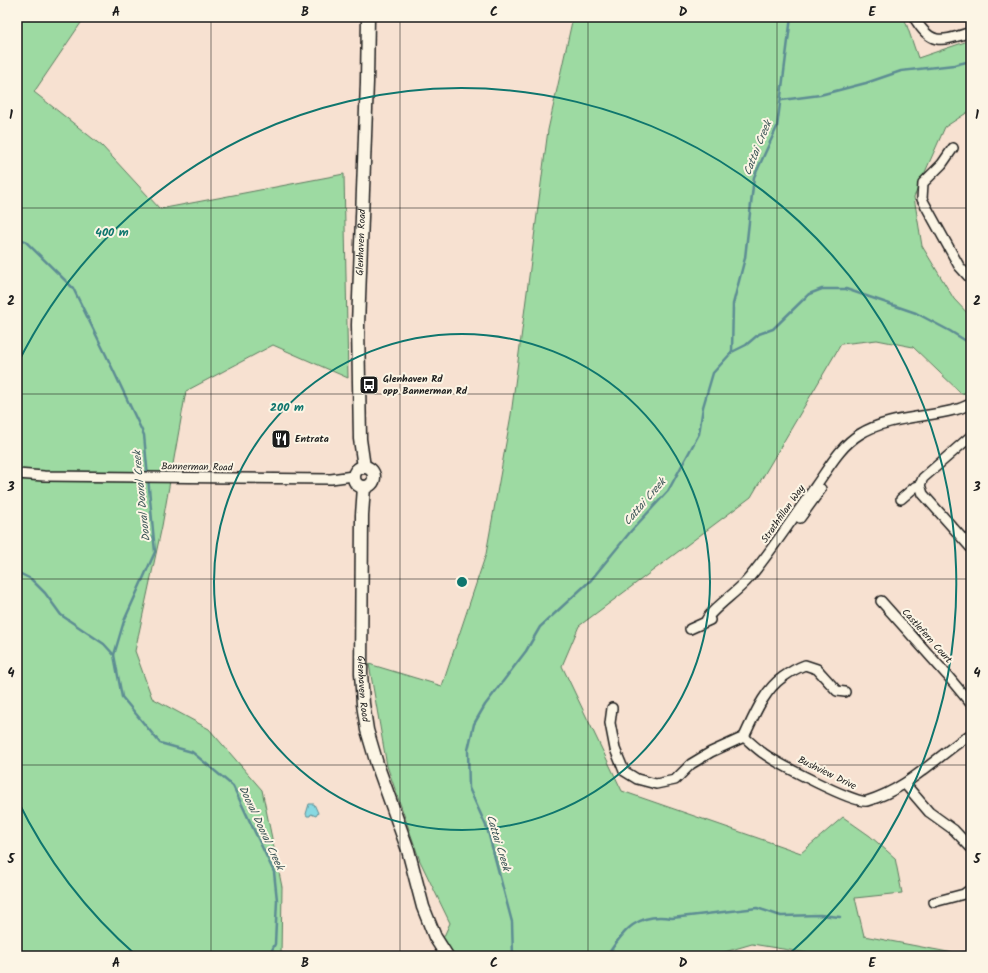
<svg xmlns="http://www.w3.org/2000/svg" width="988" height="973" viewBox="0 0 988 973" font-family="Kalam,sans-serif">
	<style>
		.green { fill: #9ddaa2; stroke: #5c7b5f }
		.water { fill: #88d9e2; stroke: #5d8d93 }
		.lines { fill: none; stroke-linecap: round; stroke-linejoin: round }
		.stream { stroke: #5d8d93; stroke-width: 2.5 }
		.minor-casing { stroke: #1c1c1c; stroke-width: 12 }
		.secondary-casing { stroke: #1c1c1c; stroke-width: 15 }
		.minor { stroke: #fcf5e5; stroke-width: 9 }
		.secondary { stroke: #fcf5e5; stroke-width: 12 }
		.grid { fill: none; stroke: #1c1c1c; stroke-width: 1; stroke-opacity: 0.55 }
		.ring { fill: none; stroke: #0f766e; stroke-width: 2 }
		.labels { text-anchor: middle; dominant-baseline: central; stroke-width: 4; stroke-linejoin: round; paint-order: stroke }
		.street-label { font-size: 10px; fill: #1c1c1c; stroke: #fcf5e5 }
		.poi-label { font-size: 10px; font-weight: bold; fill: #1c1c1c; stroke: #fcf5e5; text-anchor: start }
		.water-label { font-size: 11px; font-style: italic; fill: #3c5557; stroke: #fcf5e5 }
		.centre { fill: #0f766e; stroke: #fcf5e5; stroke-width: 2 }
		.ring-label { font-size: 12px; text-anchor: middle; font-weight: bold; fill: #0f766e; stroke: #fcf5e5; stroke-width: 4; stroke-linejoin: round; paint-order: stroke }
		.neatline { fill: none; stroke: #1c1c1c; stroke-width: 1.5 }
		.grid-label { font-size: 13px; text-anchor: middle; font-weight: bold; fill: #1c1c1c }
	</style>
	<rect width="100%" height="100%" fill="#f7e1d1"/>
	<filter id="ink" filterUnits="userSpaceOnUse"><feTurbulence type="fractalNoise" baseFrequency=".025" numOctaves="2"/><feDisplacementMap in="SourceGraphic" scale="8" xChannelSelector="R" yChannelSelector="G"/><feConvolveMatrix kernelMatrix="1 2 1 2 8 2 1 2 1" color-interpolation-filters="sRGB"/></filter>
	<g filter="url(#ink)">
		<g class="green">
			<path d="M17 17H85L34 92 102 146 160 209 344 174 348 378 273 345 186 391 162 526 135 651 152 698 209 729 262 790 282 887 281 956H17Z"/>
			<path d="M573 17H904L918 58 971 40V110L945 127 914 197 922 246 954 299 971 317V383L963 395 913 347 877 340 841 344 751 497 579 626 562 666 622 791 801 853 843 817 870 836 895 858 902 893 855 898 864 936 969 956H819L807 953 752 944 711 956H435L450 923 420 861 387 766 369 664 442 686 486 554 511 415 548 130Z"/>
		</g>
		<path class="water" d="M309 804H314L318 813 316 816 311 814 310 816H307L306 814Z"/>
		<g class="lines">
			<g class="stream">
				<path d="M782 100 820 95 866 83 901 71 954 65 971 61"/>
				<path d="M17 238 25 241 73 288 106 355 144 435 155 552 124 621 114 655 122 697 160 743 192 752 233 786 274 872 277 900 275 944 269 956"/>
				<path d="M732 352 746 345 759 334 773 329 809 294 822 289H846L916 313 950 331 971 344"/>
				<path d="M17 572 31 579 45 593 61 615 104 644 114 655"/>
				<path d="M513 956 512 922 487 828 469 788 468 750 474 724 485 705 526 651 540 627 591 580 631 531 668 491 699 434 703 407 713 373 732 352 733 304 745 258 754 177 777 127 791 17"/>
				<path d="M607 956C624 930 637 912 672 918L757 908 781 916 820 915 840 917"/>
			</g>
			<g class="minor-casing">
				<g id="minor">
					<path d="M914 17C931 47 942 41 971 32"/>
					<path d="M953 148 942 164 923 183 922 199 959 266 968 276 971 278"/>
					<path d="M971 436 923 478 920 485 923 494 971 548"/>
					<path d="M17 474 44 476 331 479 353 476"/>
					<path d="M901 499 915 487 920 485"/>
					<path d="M800 518 821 489"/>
					<path d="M881 601 947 675 971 704"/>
					<path d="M706 621C709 611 740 590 749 578 773 549 793 518 815 487 828 469 840 446 860 434 887 417 923 418 954 410 960 409 965 406 971 404"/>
					<path d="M690 629 710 620"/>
					<path d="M612 708 610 723 615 749 624 771 637 779 656 784 675 780 691 764 711 752 744 737"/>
					<path d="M744 737C750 742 756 748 763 753 775 762 856 805 867 801 908 789 936 757 971 734"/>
					<path d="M744 737C754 716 764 690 783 677 790 672 797 668 805 665L817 669 837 691 845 692"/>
					<path d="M905 784 929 812 954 830 971 848"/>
					<path d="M934 902 964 894 971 889"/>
				</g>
			</g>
			<g class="secondary-casing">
				<g id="secondary">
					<circle cx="364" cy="477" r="10"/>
					<path id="s1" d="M364 467 360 439 358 325 367 82 368 17"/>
					<path id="s2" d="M364 487 362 515 361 673 363 704 367 730 377 764 408 850 423 907 435 937 447 956"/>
				</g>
			</g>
			<use href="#minor" class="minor"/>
			<use href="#secondary" class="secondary"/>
		</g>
	</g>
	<path class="grid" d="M211 17V956M400 17V956M588 17V956M777 17V956M17 208H971M17 394H971M17 579H971M17 765H971"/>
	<g class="ring">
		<circle cx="462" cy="582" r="248"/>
		<path d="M137 956A495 495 0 0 1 17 799M17 365A495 495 0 1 1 787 956"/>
	</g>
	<defs>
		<g id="bus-square" transform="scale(1)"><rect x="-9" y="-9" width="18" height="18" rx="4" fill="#1c1c1c" stroke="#fcf5e5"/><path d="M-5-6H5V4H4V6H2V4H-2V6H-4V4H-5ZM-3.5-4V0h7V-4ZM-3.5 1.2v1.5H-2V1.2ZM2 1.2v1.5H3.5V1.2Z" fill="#fff"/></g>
		<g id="restaurant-square" transform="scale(1)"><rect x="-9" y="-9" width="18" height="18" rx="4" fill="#1c1c1c" stroke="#fcf5e5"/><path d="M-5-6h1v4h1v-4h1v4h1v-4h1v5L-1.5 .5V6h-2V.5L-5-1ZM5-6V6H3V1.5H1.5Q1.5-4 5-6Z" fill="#fff"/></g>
	</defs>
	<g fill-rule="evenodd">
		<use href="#bus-square" x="369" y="385"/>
		<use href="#restaurant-square" x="281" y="439"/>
	</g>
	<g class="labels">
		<g class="street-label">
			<text stroke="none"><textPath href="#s1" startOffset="225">Glenhaven Road</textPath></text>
			<text transform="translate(197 467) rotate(1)">Bannerman Road</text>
			<text transform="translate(783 514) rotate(-55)">Strathfillan Way</text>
			<text transform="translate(927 636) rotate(48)">Castlefern Court</text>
			<text stroke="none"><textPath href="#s2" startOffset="202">Glenhaven Road</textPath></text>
			<text transform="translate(827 773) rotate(26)">Bushview Drive</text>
		</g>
		<g class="poi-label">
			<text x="383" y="379">Glenhaven Rd<tspan x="383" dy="12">opp Bannerman Rd</tspan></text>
			<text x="295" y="439">Entrata</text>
		</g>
		<g class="water-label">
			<text transform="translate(758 148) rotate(-68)">Cattai Creek</text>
			<text transform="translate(142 496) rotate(-96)">Dooral Dooral Creek</text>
			<text transform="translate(645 502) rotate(-49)">Cattai Creek</text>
			<text transform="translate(261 828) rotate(65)">Dooral Dooral Creek</text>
			<text transform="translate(498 843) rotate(73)">Cattai Creek</text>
		</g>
	</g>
	<circle cx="462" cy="582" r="6" class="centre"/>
	<g class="ring-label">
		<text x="112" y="236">400 m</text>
		<text x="287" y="411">200 m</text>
	</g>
	<rect width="988" height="973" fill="none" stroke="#fcf5e5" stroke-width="44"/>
	<rect x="22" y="22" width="944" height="929" class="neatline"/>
	<g class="grid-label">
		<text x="116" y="16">A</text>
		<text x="305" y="16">B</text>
		<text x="494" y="16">C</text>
		<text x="683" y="16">D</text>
		<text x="872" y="16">E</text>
		<text x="11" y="119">1</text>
		<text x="977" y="119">1</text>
		<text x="11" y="305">2</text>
		<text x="977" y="305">2</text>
		<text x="11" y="491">3</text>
		<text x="977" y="491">3</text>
		<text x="11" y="677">4</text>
		<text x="977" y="677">4</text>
		<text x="11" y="863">5</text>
		<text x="977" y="863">5</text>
		<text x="116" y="967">A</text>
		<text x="305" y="967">B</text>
		<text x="494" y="967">C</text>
		<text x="683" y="967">D</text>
		<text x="872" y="967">E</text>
	</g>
</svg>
